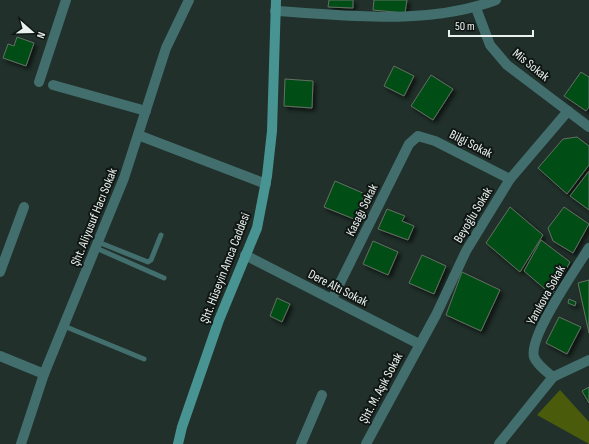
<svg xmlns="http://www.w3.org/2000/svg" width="589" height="444" viewBox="0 0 589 444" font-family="'Sofia Sans Condensed',sans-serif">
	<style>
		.green { fill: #4a5c0c }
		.building { fill: #034e14; stroke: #646f64; filter: url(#shadow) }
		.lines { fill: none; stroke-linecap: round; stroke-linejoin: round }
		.lane { stroke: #426f6d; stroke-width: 5 }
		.street { stroke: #426f6d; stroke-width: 10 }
		.secondary { stroke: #489492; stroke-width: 10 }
		.labels { text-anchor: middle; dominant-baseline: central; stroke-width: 4; stroke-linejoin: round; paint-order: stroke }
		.street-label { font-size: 13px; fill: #e9f2ee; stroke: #101614 }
	</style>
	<defs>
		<filter id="shadow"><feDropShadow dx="3" dy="3" stdDeviation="2" flood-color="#0009"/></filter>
	</defs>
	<rect width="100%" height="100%" fill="#21302a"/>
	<path class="green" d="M560 390 589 422V444L537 415Z"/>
	<g class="building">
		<path d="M329 0H353V8L328 7Z"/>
		<path d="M374 0H407L405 13 373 10Z"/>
		<path d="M17 37 34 43 26 66 3 58 8 44 14 46Z"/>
		<path d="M394 66 414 76 404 96 384 86Z"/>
		<path d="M581 72 589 77V107L586 111 564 96Z"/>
		<path d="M431 75 453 89 433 120 411 106Z"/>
		<path d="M285 79 313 81 312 108 284 106Z"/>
		<path d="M577 137 589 146V165L567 194 538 168 563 139Z"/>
		<path d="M589 171V210L570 196Z"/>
		<path d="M335 181 365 194 354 219 324 207Z"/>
		<path d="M510 207 543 235 520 272 486 243Z"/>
		<path d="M564 207 589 224 573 253 553 241 548 228Z"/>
		<path d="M387 209 405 216 402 221 414 226 408 240 378 229Z"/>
		<path d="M541 240 570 262 552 295 524 271Z"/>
		<path d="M373 241 398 252 388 275 363 264Z"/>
		<path d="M422 255 446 266 434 294 409 283Z"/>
		<path d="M462 272 500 290 481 331 446 315Z"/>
		<path d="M589 280V333L578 283Z"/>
		<path d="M277 298 290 304 282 322 270 316Z"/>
		<path d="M569 299 576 302 575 306 568 303Z"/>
		<path d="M559 317 581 327 567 354 546 343Z"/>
		<path d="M589 387V403L582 391Z"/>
	</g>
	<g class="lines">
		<g class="lane">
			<path d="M98 242 148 262 151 260 161 235"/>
			<path d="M96 248 164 278"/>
			<path d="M64 326 144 359"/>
		</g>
		<g class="street">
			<path d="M476 8 490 45 507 65 589 127"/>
			<path d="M275 11C348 15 427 26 496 0"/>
			<path d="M39 82 66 0"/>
			<path d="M53 85 146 111"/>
			<path d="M138 135 266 184"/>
			<path d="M245 255 419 344"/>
			<path d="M0 272 24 207"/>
			<path d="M332 299 409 144 418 136 435 141 510 179"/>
			<path d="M0 356 44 374"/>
			<path d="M553 377C547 372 537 365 534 357 528 337 577 267 589 248"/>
			<path d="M21 444 44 374 124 178 166 48 189 0"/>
			<path d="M301 444 322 395"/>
			<path d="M366 444 436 315 466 251 510 179 568 111"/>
			<path d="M499 444 553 377 589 360"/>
		</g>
		<path class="secondary" d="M178 444 182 427 219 320 257 228 267 176 272 131 276 0"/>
	</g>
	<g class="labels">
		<g class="street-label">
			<text transform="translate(531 65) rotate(39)">Mis Sokak</text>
			<text transform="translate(471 144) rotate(27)">Bilgi Sokak</text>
			<text transform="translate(362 210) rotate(-64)">Kasağı Sokak</text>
			<text transform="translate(473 215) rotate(-59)">Beyoğlu Sokak</text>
			<text transform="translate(94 217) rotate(-68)">Şht. Aliyusuf Hacı Sokak</text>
			<text transform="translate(225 268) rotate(-69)">Şht. Hüseyin Amca Caddesi</text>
			<text transform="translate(338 288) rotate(27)">Dere Altı Sokak</text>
			<text transform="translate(546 295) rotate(-61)">Yanıkova Sokak</text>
			<text transform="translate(381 388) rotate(-62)">Şht. M. Aşık Sokak</text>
		</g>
	</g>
	<g transform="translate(32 32) rotate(110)" stroke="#101614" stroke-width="3" paint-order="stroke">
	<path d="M0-3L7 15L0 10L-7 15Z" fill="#e9f2ee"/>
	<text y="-6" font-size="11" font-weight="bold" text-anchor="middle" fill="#e9f2ee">N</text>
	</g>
	<path d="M449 30v6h84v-6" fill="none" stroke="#e9f2ee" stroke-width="2"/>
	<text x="455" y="30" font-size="12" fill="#e9f2ee" stroke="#101614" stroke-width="3" paint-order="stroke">50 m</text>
</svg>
